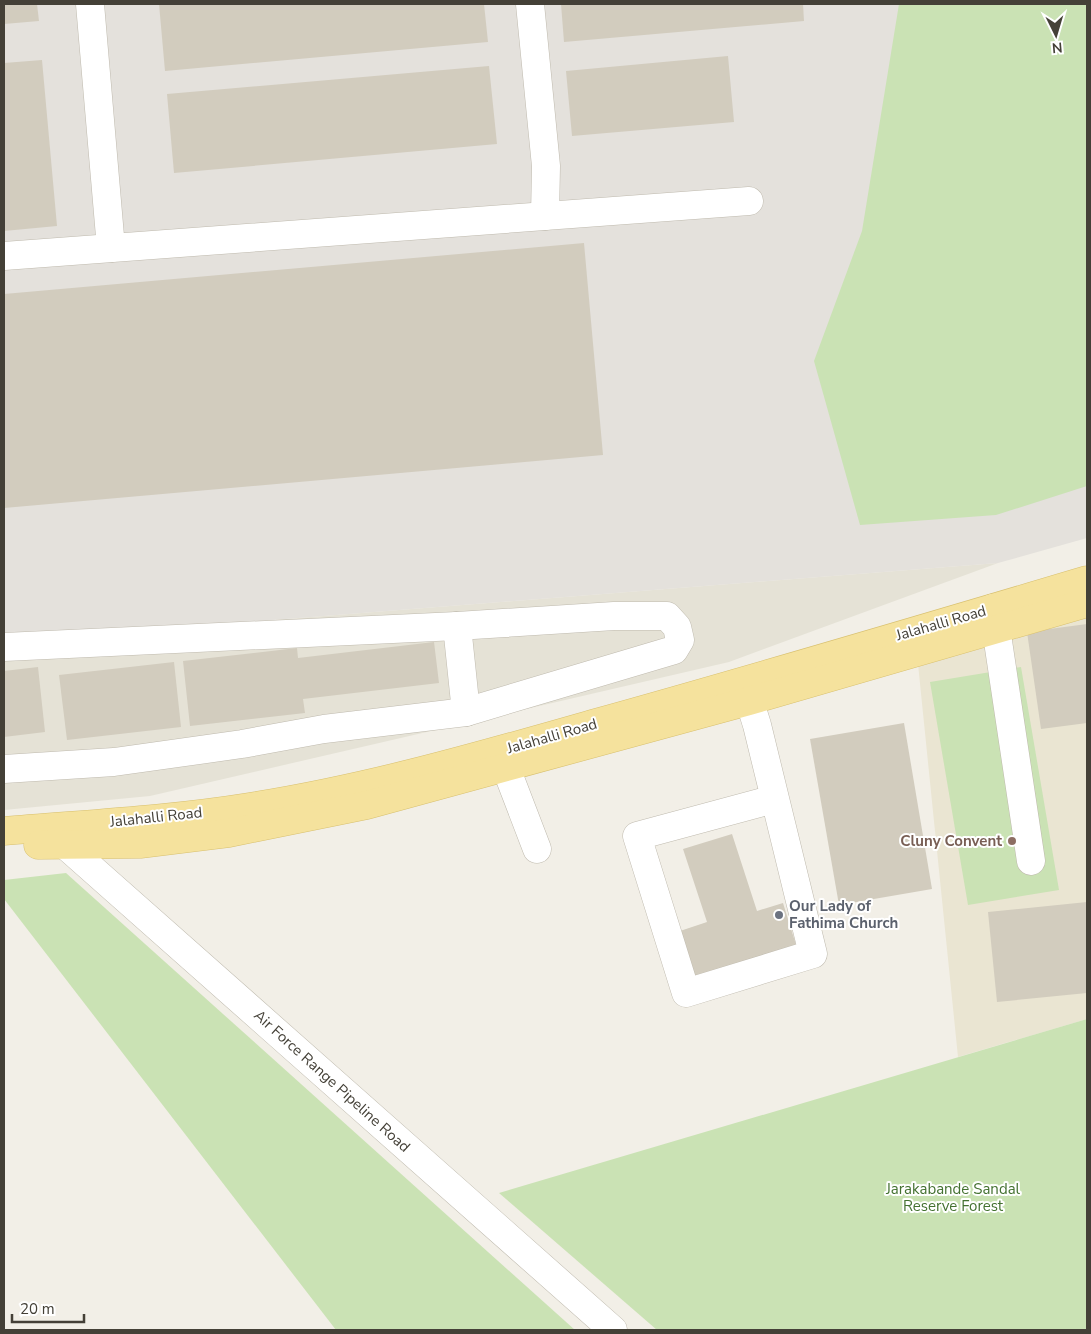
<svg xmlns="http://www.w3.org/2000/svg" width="1091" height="1334" viewBox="0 0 1091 1334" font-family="'Nunito Sans',sans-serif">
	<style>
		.residential { fill: #e5e2d6 }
		.industrial { fill: #e4e1dc }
		.education { fill: #eae5d2 }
		.green { fill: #cae2b4 }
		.building { fill: #d2ccbe }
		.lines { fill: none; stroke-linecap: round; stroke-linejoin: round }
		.minor-casing { stroke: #bfbaae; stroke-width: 29 }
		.major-casing { stroke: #d8c06f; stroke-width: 29 }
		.minor { stroke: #fff; stroke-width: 28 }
		.major { stroke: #f5e29d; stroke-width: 28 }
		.education-dot { fill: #8d6e63; stroke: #fff; stroke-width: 2 }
		.worship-dot { fill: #6b7280; stroke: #fff; stroke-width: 2 }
		.labels { text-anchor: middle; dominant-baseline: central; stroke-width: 4; stroke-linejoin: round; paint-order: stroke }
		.street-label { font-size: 15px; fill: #444037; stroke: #fff }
		.education-label { font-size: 15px; font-weight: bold; fill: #785e54; stroke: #fff; text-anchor: end }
		.worship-label { font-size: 15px; font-weight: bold; fill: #5b616d; stroke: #fff; text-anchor: start }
		.park-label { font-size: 15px; fill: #437130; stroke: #fff }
	</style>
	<rect width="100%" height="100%" fill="#f2efe7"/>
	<path class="residential" d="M998 563 729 662 150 796 4 810V641Z"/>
	<path class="industrial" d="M4 4H1087V538L998 563 4 641Z"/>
	<path class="education" d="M1087 615V1019L958 1057 918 664Z"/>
	<g class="green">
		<path d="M899 4H1087V486L996 515 860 525 814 361 862 231Z"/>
		<path d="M1021 667 1059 890 968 905 930 682Z"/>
		<path d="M66 873 575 1330H336L4 899V880Z"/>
		<path d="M1087 1019V1330H657L499 1193Z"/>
	</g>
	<g class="building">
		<path d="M4 4H37L39 21 4 24Z"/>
		<path d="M159 4H484L488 42 165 71Z"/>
		<path d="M561 4H803L804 21 564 42Z"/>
		<path d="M728 56 734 122 572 136 566 71Z"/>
		<path d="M42 60 57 226 4 231V63Z"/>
		<path d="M489 66 497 144 174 173 167 94Z"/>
		<path d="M584 243 603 455 4 508V294Z"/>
		<path d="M1087 624V723L1041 729 1027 632Z"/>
		<path d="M434 642 439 683 303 699 305 713 190 726 183 661 297 648 298 658Z"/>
		<path d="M174 662 181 727 67 740 59 675Z"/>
		<path d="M38 667 45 732 4 737V671Z"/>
		<path d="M904 723 932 889 839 905 810 739Z"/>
		<path d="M732 834 757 911 783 903 797 948 696 981 680 931 707 922 683 849Z"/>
		<path d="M1087 902V993L997 1002 988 912Z"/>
	</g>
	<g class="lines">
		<g class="minor-casing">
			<g id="minor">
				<path d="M90 4 111 248"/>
				<path d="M530 4 546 166 545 216"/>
				<path d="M4 256 749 201"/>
				<path d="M993 608 1031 861"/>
				<path d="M457 626 466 712"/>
				<path d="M4 647 457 626 614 616H667L677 627 680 640 674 650 466 712 324 729 242 744 114 762 4 769"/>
				<path d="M744 683 757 725 813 954 686 993 637 836 774 799"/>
				<path d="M506 768 537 849"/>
				<path d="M61 828 64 844 613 1330"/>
			</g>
		</g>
		<g class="major-casing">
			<g id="major">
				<path d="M4 831C85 824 168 820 249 807 365 789 480 756 592 724 758 678 922 629 1087 580"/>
				<path d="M38 845 140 844 229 833 367 805 749 701 1087 603"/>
			</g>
		</g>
		<use href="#minor" class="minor"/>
		<use href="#major" class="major"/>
	</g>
	<circle class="education-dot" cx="1012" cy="841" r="5"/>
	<circle class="worship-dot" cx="779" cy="915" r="5"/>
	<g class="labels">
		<g class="street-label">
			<text transform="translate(941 623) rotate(-16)">Jalahalli Road</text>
			<text transform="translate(552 736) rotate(-16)">Jalahalli Road</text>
			<text transform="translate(156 817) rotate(-6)">Jalahalli Road</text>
			<text transform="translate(332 1081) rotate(42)">Air Force Range Pipeline Road</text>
		</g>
		<g class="education-label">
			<text x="1002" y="841">Cluny Convent</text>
		</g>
		<g class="worship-label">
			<text x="789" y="906">Our Lady of<tspan x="789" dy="17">Fathima Church</tspan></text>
		</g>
		<g class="park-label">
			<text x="953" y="1189">Jarakabande Sandal<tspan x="953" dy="17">Reserve Forest</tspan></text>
		</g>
	</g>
	<rect width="1091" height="1334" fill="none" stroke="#444037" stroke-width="10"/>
	<g transform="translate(1056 35) rotate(175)" stroke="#ffffff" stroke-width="4" paint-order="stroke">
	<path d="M0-4L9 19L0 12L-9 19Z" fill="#444037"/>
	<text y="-8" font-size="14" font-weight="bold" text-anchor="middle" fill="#444037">N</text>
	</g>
	<path d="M12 1314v8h72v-8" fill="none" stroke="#444037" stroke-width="2.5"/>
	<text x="20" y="1314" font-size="15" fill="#444037" stroke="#ffffff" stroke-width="4" paint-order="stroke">20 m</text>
</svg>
